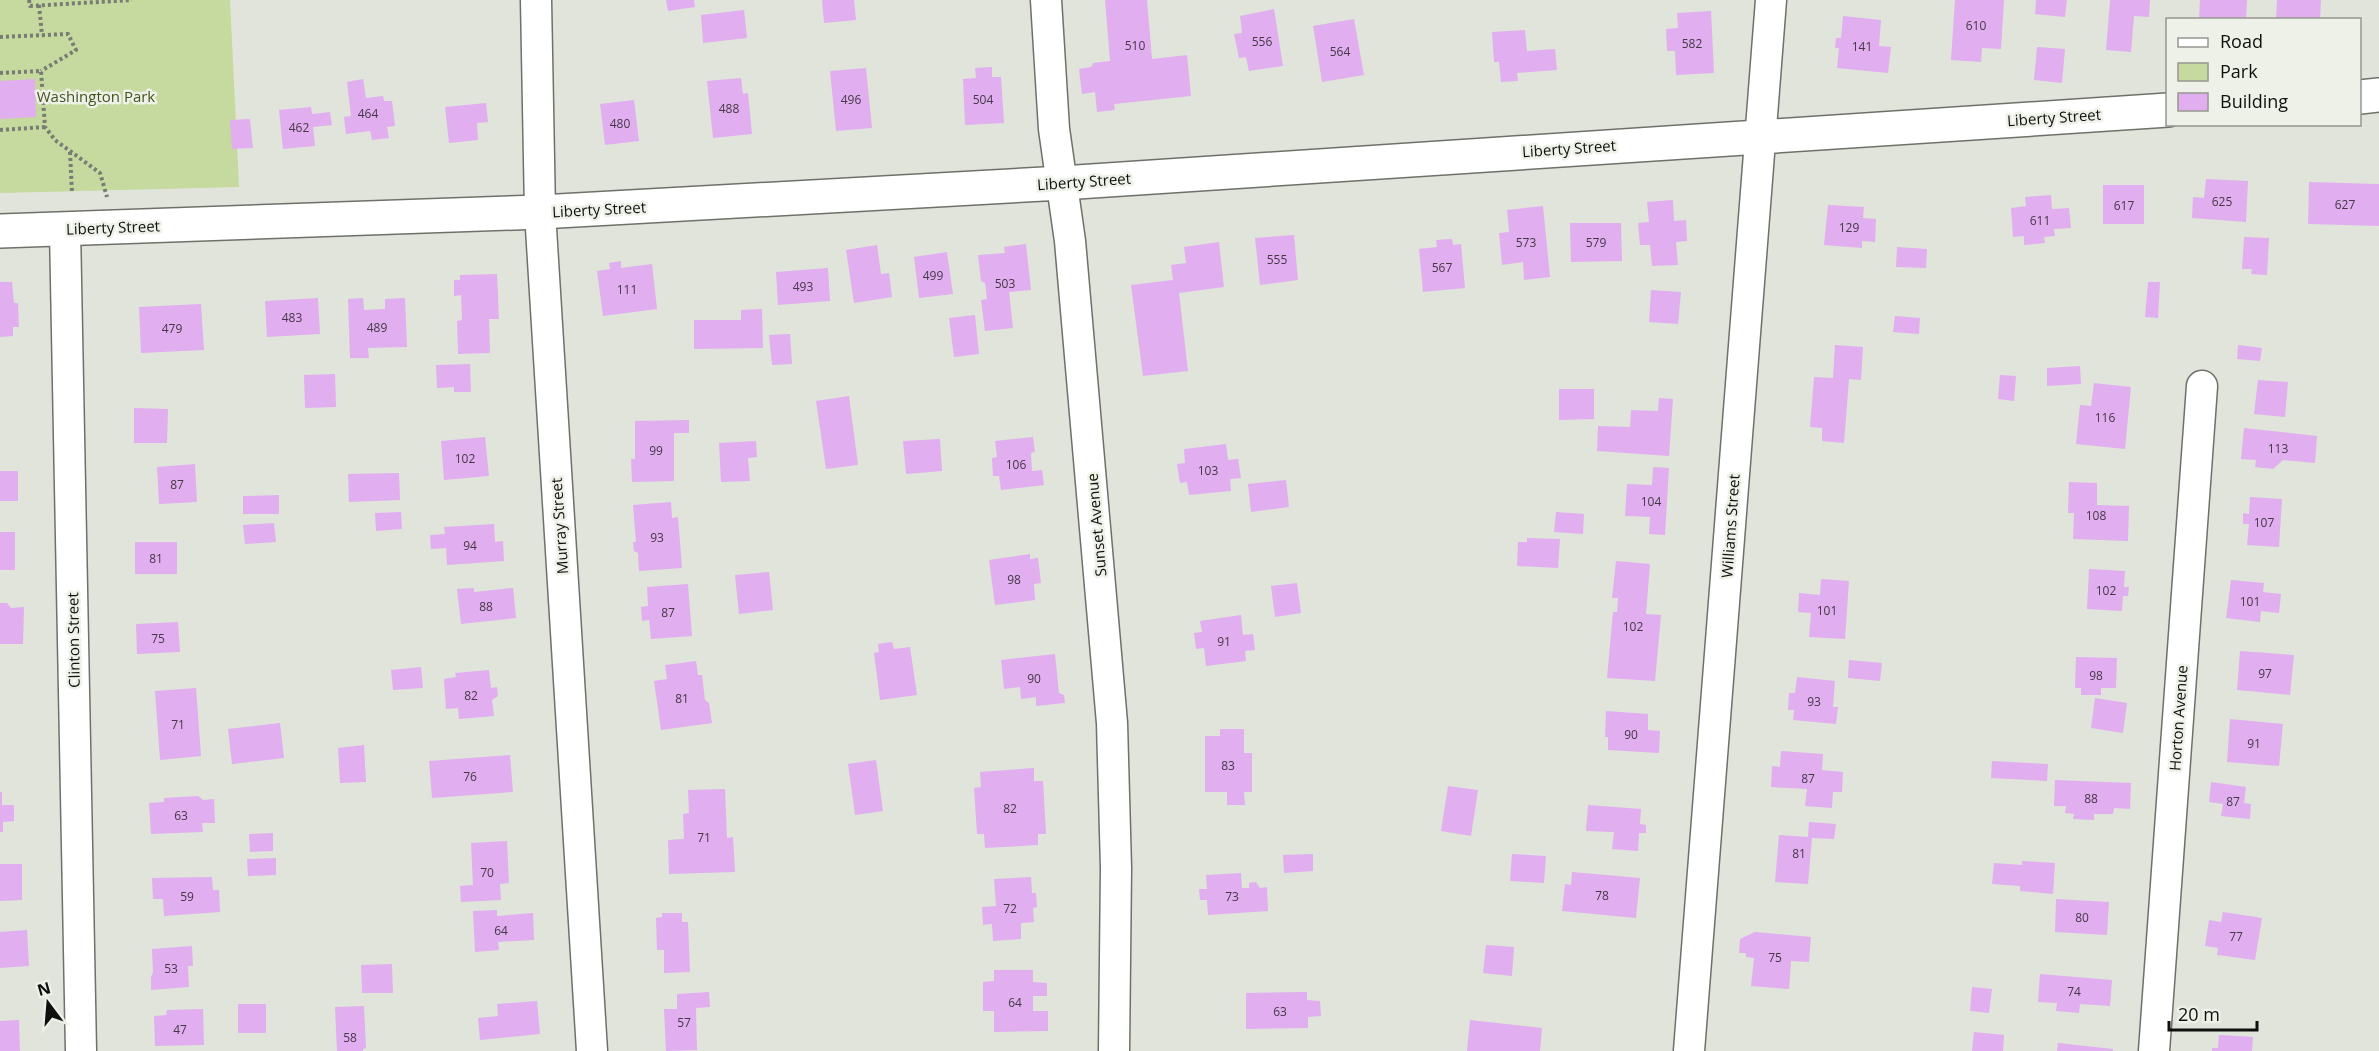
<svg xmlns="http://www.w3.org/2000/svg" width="2379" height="1051" viewBox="0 0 2379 1051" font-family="'Open Sans',sans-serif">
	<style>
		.green { fill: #c6d99e }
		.building { fill: #e1aef0 }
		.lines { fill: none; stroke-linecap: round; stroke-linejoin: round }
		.street-casing { stroke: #6e7169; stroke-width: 33 }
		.secondary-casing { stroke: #6e7169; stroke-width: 36 }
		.path { stroke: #797b75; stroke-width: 4; stroke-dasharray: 3 3; stroke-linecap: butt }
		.street { stroke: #fff; stroke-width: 30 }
		.secondary { stroke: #fff; stroke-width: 33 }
		.labels { text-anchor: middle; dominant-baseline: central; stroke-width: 5; stroke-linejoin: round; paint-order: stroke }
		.number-label { font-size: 12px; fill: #443846 }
		.park-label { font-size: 15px; fill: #44541d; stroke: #eef1e8 }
		.street-label { font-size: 15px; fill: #0f100d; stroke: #eef1e8 }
	</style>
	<rect width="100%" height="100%" fill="#e0e4db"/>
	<path class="green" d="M0 0H230L239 187 0 193Z"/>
	<g class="building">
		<path d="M666 0H694L695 7 668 11Z"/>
		<path d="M822 0H854L856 20 824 23Z"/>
		<path d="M1105 0H1147L1152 59 1187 55 1191 96 1114 104 1115 110 1097 112 1095 92 1082 94 1079 69 1091 67 1093 63 1110 61Z"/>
		<path d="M1955 0H2004L2001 49 1982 48 1981 62 1951 60Z"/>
		<path d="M2036 0H2067L2065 17 2035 14Z"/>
		<path d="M2110 0H2150L2149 17 2134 16 2131 52 2106 50Z"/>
		<path d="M2200 0H2247L2246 20H2199Z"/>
		<path d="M2277 0H2321L2320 20H2276Z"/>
		<path d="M1274 9 1283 66 1249 71 1246 57 1239 58 1234 34 1242 33 1240 16Z"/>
		<path d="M744 10 747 38 703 43 701 15Z"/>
		<path d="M1711 11 1714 73 1676 75 1675 51H1667L1666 29 1678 28 1677 13Z"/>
		<path d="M1843 16 1881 20 1879 46 1891 47 1888 73 1837 68 1839 48H1835L1836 38H1841Z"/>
		<path d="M1354 19 1364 75 1322 82 1313 26Z"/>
		<path d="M1525 30 1527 51 1555 49 1557 70 1517 73 1518 81 1501 82 1499 62H1494L1492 32Z"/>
		<path d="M2037 47 2065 49 2062 83 2034 80Z"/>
		<path d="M992 67V77H1001L1004 123 965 125 963 79 976 78 975 68Z"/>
		<path d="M866 68 872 128 836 131 830 71Z"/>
		<path d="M741 78 743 94 748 93 752 134 713 138 707 81Z"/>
		<path d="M35 79 36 117 0 119V81Z"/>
		<path d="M363 79 366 98 383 96 384 101H392L395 126 387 127 389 138 372 140 370 131 346 134 344 117 351 116 347 82Z"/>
		<path d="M634 100 639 141 605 145 600 104Z"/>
		<path d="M486 103 488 122 477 123 478 140 449 143 445 107Z"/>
		<path d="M311 107 312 114 330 112 332 125 313 127 315 146 283 149 279 110Z"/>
		<path d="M250 119 253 148 232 149 230 120Z"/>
		<path d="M2206 179 2248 181 2246 222 2192 218 2193 197 2204 198Z"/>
		<path d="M2309 182 2379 184V226L2308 224Z"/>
		<rect x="2103" y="185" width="41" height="39"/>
		<path d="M2051 195 2052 209 2069 208 2071 228 2054 229 2055 236 2044 237 2045 243 2024 245V236L2013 237 2011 208 2026 206 2025 197Z"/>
		<path d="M1673 200 1674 221 1686 220 1687 241 1676 242 1678 265 1652 266 1650 245H1640L1638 223 1649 222 1647 202Z"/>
		<path d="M1828 205 1864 207 1863 218 1876 219 1875 242 1862 241V248L1824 245Z"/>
		<path d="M1543 206 1550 277 1524 280 1523 262 1502 265 1499 233 1509 232 1507 210Z"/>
		<path d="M1570 223H1621L1622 261 1571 262Z"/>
		<path d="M1294 235 1298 280 1260 285 1255 238Z"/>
		<path d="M2244 237 2269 238 2267 275 2251 274 2252 269H2242Z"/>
		<path d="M1452 239 1453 245 1461 244 1465 288 1423 292 1419 249 1437 247 1436 240Z"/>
		<path d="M1219 242 1224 287 1179 293 1188 371 1143 376 1131 285 1173 280 1171 265 1186 263 1184 247Z"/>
		<path d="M1026 244 1031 290 1009 292 1013 328 985 331 981 300 987 299 985 283 981 281 978 255 1005 253 1004 247Z"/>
		<path d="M877 245 881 274 889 273 892 297 854 303 846 250Z"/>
		<path d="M1897 247 1927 249 1926 268 1896 267Z"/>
		<path d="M947 252 953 294 919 298 914 257Z"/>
		<path d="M621 261V268L652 264 657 309 603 316 597 271 610 269 609 263Z"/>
		<path d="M828 268 830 301 778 305 776 272Z"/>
		<path d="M497 274 499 319H489L490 353 458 354 457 321 462 320 461 295 454 296V280H460V275Z"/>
		<path d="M0 282H12L14 303H18L19 327H13V336L0 337Z"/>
		<path d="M2148 282H2160L2158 318 2145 317Z"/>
		<path d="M1651 290 1681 292 1678 324 1649 322Z"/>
		<path d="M318 298 320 334 267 337 265 301Z"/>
		<path d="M363 298 364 310 385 309V299L405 298 407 347 368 348 369 358H350L348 299Z"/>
		<path d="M201 304 204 350 141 353 139 307Z"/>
		<path d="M762 309 763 348 694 349V320H741V310Z"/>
		<path d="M975 315 979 354 954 357 949 318Z"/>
		<path d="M1895 316 1920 318 1919 334 1893 332Z"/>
		<path d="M790 334 792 364 772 365 769 335Z"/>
		<path d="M1835 345 1863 347 1861 380 1849 379 1844 443 1822 441V428L1810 427 1814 377 1833 378Z"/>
		<path d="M2238 345 2262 348 2260 361 2237 359Z"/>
		<path d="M470 364 471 392H454V387L437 388 436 365Z"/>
		<path d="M2080 366 2081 384 2047 386V368Z"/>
		<path d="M335 374 336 407 305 408 304 375Z"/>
		<path d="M2000 375 2016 376 2014 401 1998 399Z"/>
		<path d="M2258 380 2288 382 2285 417 2254 414Z"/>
		<path d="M2094 383 2131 387 2125 449 2076 444 2080 405 2091 406Z"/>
		<path d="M1559 389H1594V419L1559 420Z"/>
		<path d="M849 396 858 465 826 469 816 401Z"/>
		<path d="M1659 398 1673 399 1669 456 1597 451 1598 426 1630 427 1631 410 1658 411Z"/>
		<path d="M134 408 168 409 167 443H134Z"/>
		<path d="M689 420V433H674V481L632 482 631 459H635V421Z"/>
		<path d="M2244 428 2317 436 2315 463 2283 460 2273 469 2255 467 2256 460 2241 459Z"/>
		<path d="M485 437 489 476 444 480 441 441Z"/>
		<path d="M1033 437 1035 452 1031 453 1032 471 1042 470 1044 485 1001 490 999 476H993L992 458 997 457 995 441Z"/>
		<path d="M940 439 942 471 906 474 903 441Z"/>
		<path d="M756 441 757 457 748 458 750 481 721 482 719 443Z"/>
		<path d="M1226 444 1228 460 1238 459 1241 478 1230 479 1231 491 1189 495 1187 482 1180 483 1177 464 1185 463 1184 449Z"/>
		<path d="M195 464 197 502 159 504 157 467Z"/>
		<path d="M1653 467 1669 468 1665 535 1649 534 1650 517 1625 516 1627 484 1652 485Z"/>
		<rect x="0" y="471" width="18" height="30"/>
		<path d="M399 473 400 500 349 502 348 474Z"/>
		<path d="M1286 480 1289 507 1251 512 1248 484Z"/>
		<path d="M2069 482 2097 483V505L2129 506 2128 541 2073 539 2074 513H2068Z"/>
		<path d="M279 495V514H243V496Z"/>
		<path d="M2250 497 2282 499 2279 547 2247 545 2249 524H2243V513L2249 514Z"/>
		<path d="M671 502 672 518 678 517 682 568 639 571 638 553 634 551 633 542H636L633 505Z"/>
		<path d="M401 512 402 529 376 531 375 513Z"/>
		<path d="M1556 512 1584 514 1583 534 1554 532Z"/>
		<path d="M274 523 276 542 245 544 243 525Z"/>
		<path d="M494 524 495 542 503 541 504 561 447 565 446 548 431 549 430 535 445 534 444 527Z"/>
		<rect x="0" y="532" width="15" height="38"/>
		<path d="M1527 538 1560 539 1558 568 1517 566 1518 542H1527Z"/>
		<rect x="135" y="542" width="42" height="32"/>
		<path d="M1030 554V559L1038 558 1041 583 1034 584 1035 600 995 605 989 560Z"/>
		<path d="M1616 561 1650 564 1646 614 1661 615 1655 681 1607 678 1613 612H1617L1618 598H1612Z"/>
		<path d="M2089 569 2125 571 2124 587H2129L2128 596H2123L2122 611 2087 609Z"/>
		<path d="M769 572 773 610 739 614 735 575Z"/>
		<path d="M1821 579 1849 581 1845 639 1809 637 1811 613 1798 612 1799 593 1820 595Z"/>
		<path d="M2231 580 2264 583 2263 592 2281 594 2279 613 2261 611 2260 622 2226 618Z"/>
		<path d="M1297 583 1301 613 1275 617 1271 586Z"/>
		<path d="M688 584 692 636 651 639 649 620 642 621 641 607 648 606 647 587Z"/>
		<path d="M474 588V592L513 588 516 618 461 624 457 589Z"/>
		<path d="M0 603H7L11 608 24 607 23 644H0Z"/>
		<path d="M1241 615 1243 635 1253 634 1255 650 1245 651 1246 661 1206 666 1204 648 1196 649 1194 633 1202 632 1200 621Z"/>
		<path d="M178 622 180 652 137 654 136 624Z"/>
		<path d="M892 642 894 649 910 647 917 695 880 700 874 653 879 652 878 644Z"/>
		<path d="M2240 651 2294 655 2290 695 2237 690Z"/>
		<path d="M1055 654 1059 693 1064 695 1065 703 1036 706V697L1021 699 1020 687 1004 689 1001 660Z"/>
		<path d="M2076 657 2117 658 2116 688H2101V695H2081V688H2075Z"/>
		<path d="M1849 660 1882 663 1880 681 1848 678Z"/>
		<path d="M696 661 698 675H702L705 700 709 703 712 723 661 730 654 681 667 679 665 665Z"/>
		<path d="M421 667 423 688 393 690 391 670Z"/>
		<path d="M489 670 491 688 497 687 498 696 492 700 494 716 459 719 458 708 446 709 444 679 456 677 455 673Z"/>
		<path d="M1797 677 1835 681 1833 707H1838L1836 724 1793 720 1794 710H1788L1789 693H1795Z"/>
		<path d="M196 688 201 756 160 760 155 691Z"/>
		<path d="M2095 698 2127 703 2123 733 2091 728Z"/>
		<path d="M1606 711 1648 714V730L1660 731 1659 753 1608 750V737H1605Z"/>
		<path d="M2230 719 2283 724 2279 766 2227 762Z"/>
		<path d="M280 723 284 758 232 764 228 729Z"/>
		<path d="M1220 729H1244V753H1252V792H1244L1245 805H1227V792H1205V736H1220Z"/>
		<path d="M364 745 366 782 340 783 338 748Z"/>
		<path d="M1781 751 1823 754 1822 770 1843 772 1842 792H1833L1832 808 1805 806 1807 789 1771 787 1772 766 1780 767Z"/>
		<path d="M510 755 513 792 432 798 429 761Z"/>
		<path d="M876 760 883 811 855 815 848 764Z"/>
		<path d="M1992 761 2048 764 2047 781 1991 778Z"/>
		<path d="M1034 768V781H1043L1046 834H1038V845L985 848 984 834H977L974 788 981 787 980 772Z"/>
		<path d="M2055 780 2131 783 2130 809 2114 808 2113 814H2094V820L2073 819 2074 814 2065 813 2066 806H2054Z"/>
		<path d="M2211 782 2246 787 2244 803 2251 804 2250 819 2221 816 2223 804 2209 802Z"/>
		<path d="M1448 786 1478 790 1471 836 1441 831Z"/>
		<path d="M725 789 727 838 733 837 735 872 669 874 668 840 684 839 683 814 689 813 688 790Z"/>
		<path d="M0 792H2V805H14V821L3 822V832H0Z"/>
		<path d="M198 796 203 800 214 799 215 823H202L203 832 151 834 149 803 164 802V798Z"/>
		<path d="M1588 805 1641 809 1640 824 1646 825V833H1639L1638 851 1612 849 1614 832 1586 831Z"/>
		<path d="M1809 822 1836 824 1834 839 1812 838 1808 884 1775 882 1779 835 1808 837Z"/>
		<path d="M273 833V851L250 852 249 834Z"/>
		<path d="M507 841 509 883 500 884 501 900 461 902 460 886 473 885 471 843Z"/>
		<path d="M1313 854V871L1284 873 1283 855Z"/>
		<path d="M1512 854 1546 856 1544 883 1510 881Z"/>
		<path d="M276 858V875L248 876 247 859Z"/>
		<path d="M2022 861 2055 863 2053 894 2020 891V886L1992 884 1994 863 2022 865Z"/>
		<path d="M0 864H22V900L0 901Z"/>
		<path d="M1572 872 1640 878 1636 918 1562 911 1565 884 1571 885Z"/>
		<path d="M1241 873 1242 888H1249V883L1256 882 1260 888 1267 887 1268 911 1208 915 1207 900H1200L1199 889H1207L1206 875Z"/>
		<path d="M212 877 213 890H219L220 912 164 916 163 899H153L152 878Z"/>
		<path d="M1031 877 1032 893H1036L1037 907 1033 908 1034 922 1021 923V939L993 941 992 924 983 925 982 907 996 906 994 879Z"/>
		<path d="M2056 899 2109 902 2107 935 2055 932Z"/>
		<path d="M497 910V916L533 913 534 940 498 942 499 950 475 952 473 911Z"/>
		<path d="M2223 912 2262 918 2255 960 2217 955 2218 948 2205 946 2209 920 2221 922Z"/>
		<path d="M662 913H682V922H688L690 972 664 973V950H657L656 918 662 917Z"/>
		<path d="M27 930 29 966 0 968V932Z"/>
		<path d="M1755 932 1811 937 1809 962 1791 961 1789 989 1751 986 1754 958 1746 957V953H1739L1740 939Z"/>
		<path d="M1486 945 1514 947 1512 976 1483 973Z"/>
		<path d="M192 946 193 966H188L189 987 151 990V977L153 972 152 949Z"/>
		<path d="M392 964 393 993H362L361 965Z"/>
		<path d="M994 970H1033V982L1047 983V996H1033V1011H1048V1031L994 1032V1011H983V982L994 981Z"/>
		<path d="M2040 974 2112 980 2110 1006 2080 1004 2079 1013 2056 1011 2057 1003 2038 1002Z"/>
		<path d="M1972 987 1992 989 1989 1013 1970 1011Z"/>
		<path d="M709 992 710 1007 696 1008 697 1050 666 1051 664 1009H677V994Z"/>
		<path d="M1307 992V1000L1320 1001 1321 1016 1308 1017V1028L1246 1029V993Z"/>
		<path d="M537 1001 540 1034 480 1040 478 1018 498 1016 497 1004Z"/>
		<rect x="238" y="1004" width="28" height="29"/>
		<path d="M364 1006 366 1048 363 1049V1051H337L335 1007Z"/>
		<path d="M203 1009 204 1045 155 1046 154 1016 166 1015 167 1010Z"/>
		<path d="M19 1020 20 1051H0V1021Z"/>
		<path d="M1470 1020 1542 1028 1540 1051H1467Z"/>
		<path d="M1974 1032 2004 1035 2003 1051H1972Z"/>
		<path d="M2219 1035 2253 1037 2252 1051H2212V1048H2218Z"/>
		<path d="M2058 1043 2113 1049V1051H2057Z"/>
	</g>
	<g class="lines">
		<g class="street-casing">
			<g id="street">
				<path d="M536 0 540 212 592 1051"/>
				<path d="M1046 0 1054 129 1070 241 1112 723 1116 868 1114 1051"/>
				<path d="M65 229 81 1051"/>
				<path d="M1689 1051 1771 0"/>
				<path d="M2154 1051 2202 386"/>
			</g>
		</g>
		<g class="secondary-casing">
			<g id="secondary">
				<path d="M2360 97 2379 95"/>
				<path d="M0 231 540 212 1062 183 2168 110"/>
			</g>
		</g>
		<g class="path">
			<path d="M29 0 30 6 132 0"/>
			<path d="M39 5 42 35"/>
			<path d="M0 37 68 34 76 50 41 71"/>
			<path d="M0 73 41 71 45 127 55 140 100 173 107 197"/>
			<path d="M0 130 45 127"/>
			<path d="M70 152 72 192"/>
		</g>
		<use href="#street" class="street"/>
		<use href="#secondary" class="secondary"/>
	</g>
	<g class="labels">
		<g class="number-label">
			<text x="1976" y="25">610</text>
			<text x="1262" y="41">556</text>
			<text x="1692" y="43">582</text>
			<text x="1135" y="45">510</text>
			<text x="1862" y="46">141</text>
			<text x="1340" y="51">564</text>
			<text x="851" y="99">496</text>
			<text x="983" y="99">504</text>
			<text x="729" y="108">488</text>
			<text x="368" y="113">464</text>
			<text x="620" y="123">480</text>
			<text x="299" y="127">462</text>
			<text x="2222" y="201">625</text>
			<text x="2345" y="204">627</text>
			<text x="2124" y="205">617</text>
			<text x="2040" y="220">611</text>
			<text x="1849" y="227">129</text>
			<text x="1526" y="242">573</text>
			<text x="1596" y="242">579</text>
			<text x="1277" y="259">555</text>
			<text x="1442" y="267">567</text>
			<text x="933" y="275">499</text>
			<text x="1005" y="283">503</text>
			<text x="803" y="286">493</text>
			<text x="627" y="289">111</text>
			<text x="292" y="317">483</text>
			<text x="377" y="327">489</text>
			<text x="172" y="328">479</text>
			<text x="2105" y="417">116</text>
			<text x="2278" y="448">113</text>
			<text x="656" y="450">99</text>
			<text x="465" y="458">102</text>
			<text x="1016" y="464">106</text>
			<text x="1208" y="470">103</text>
			<text x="177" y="484">87</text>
			<text x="1651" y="501">104</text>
			<text x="2096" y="515">108</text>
			<text x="2264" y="522">107</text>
			<text x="657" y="537">93</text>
			<text x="470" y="545">94</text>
			<text x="156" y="558">81</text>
			<text x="1014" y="579">98</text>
			<text x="2106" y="590">102</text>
			<text x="2250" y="601">101</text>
			<text x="486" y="606">88</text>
			<text x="1827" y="610">101</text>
			<text x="668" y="612">87</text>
			<text x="1633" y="626">102</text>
			<text x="158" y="638">75</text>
			<text x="1224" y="641">91</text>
			<text x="2265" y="673">97</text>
			<text x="2096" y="675">98</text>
			<text x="1034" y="678">90</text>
			<text x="471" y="695">82</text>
			<text x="682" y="698">81</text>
			<text x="1814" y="701">93</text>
			<text x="178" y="724">71</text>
			<text x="1631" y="734">90</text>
			<text x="2254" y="743">91</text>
			<text x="1228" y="765">83</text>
			<text x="470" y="776">76</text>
			<text x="1808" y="778">87</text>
			<text x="2091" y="798">88</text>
			<text x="2233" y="801">87</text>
			<text x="1010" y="808">82</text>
			<text x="181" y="815">63</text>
			<text x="704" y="837">71</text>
			<text x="1799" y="853">81</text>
			<text x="487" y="872">70</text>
			<text x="1602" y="895">78</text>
			<text x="187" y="896">59</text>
			<text x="1232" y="896">73</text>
			<text x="1010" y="908">72</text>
			<text x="2082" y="917">80</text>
			<text x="501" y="930">64</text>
			<text x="2236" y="936">77</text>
			<text x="1775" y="957">75</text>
			<text x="171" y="968">53</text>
			<text x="2074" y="991">74</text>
			<text x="1015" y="1002">64</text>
			<text x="1280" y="1011">63</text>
			<text x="684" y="1022">57</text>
			<text x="180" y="1029">47</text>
			<text x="350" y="1037">58</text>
		</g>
		<g class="park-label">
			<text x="96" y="96">Washington Park</text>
		</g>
		<g class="street-label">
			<text transform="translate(2054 117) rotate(-4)">Liberty Street</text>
			<text transform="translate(1569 148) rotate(-4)">Liberty Street</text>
			<text transform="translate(1084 181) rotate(-4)">Liberty Street</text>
			<text transform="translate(599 209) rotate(-3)">Liberty Street</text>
			<text transform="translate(113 227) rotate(-2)">Liberty Street</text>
			<text transform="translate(1096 525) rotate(-95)">Sunset Avenue</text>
			<text transform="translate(559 526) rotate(-94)">Murray Street</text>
			<text transform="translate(1730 526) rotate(-86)">Williams Street</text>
			<text transform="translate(73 640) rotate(-91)">Clinton Street</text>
			<text transform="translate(2178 718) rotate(-86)">Horton Avenue</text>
		</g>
	</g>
	<rect x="2166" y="18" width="195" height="108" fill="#eef1e8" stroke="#959790" stroke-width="1.5"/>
	<rect x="2178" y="38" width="30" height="9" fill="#ffffff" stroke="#959790" stroke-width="1.5"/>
	<text x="2220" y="48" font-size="18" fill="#0f100d">Road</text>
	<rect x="2178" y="63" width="30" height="18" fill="#c6d99e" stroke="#959790" stroke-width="1.5"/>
	<text x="2220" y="78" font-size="18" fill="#0f100d">Park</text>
	<rect x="2178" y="93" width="30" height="18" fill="#e1aef0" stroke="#959790" stroke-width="1.5"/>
	<text x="2220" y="108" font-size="18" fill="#0f100d">Building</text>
	<g transform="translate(48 1003) rotate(344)" stroke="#eef1e8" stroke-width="4.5" paint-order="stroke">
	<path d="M0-4.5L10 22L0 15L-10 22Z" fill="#0f100d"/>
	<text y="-9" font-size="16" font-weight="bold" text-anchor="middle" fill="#0f100d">N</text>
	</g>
	<path d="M2169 1021v9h88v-9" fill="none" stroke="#0f100d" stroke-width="3"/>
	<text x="2178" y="1021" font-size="18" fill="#0f100d" stroke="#eef1e8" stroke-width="4.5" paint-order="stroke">20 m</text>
</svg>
